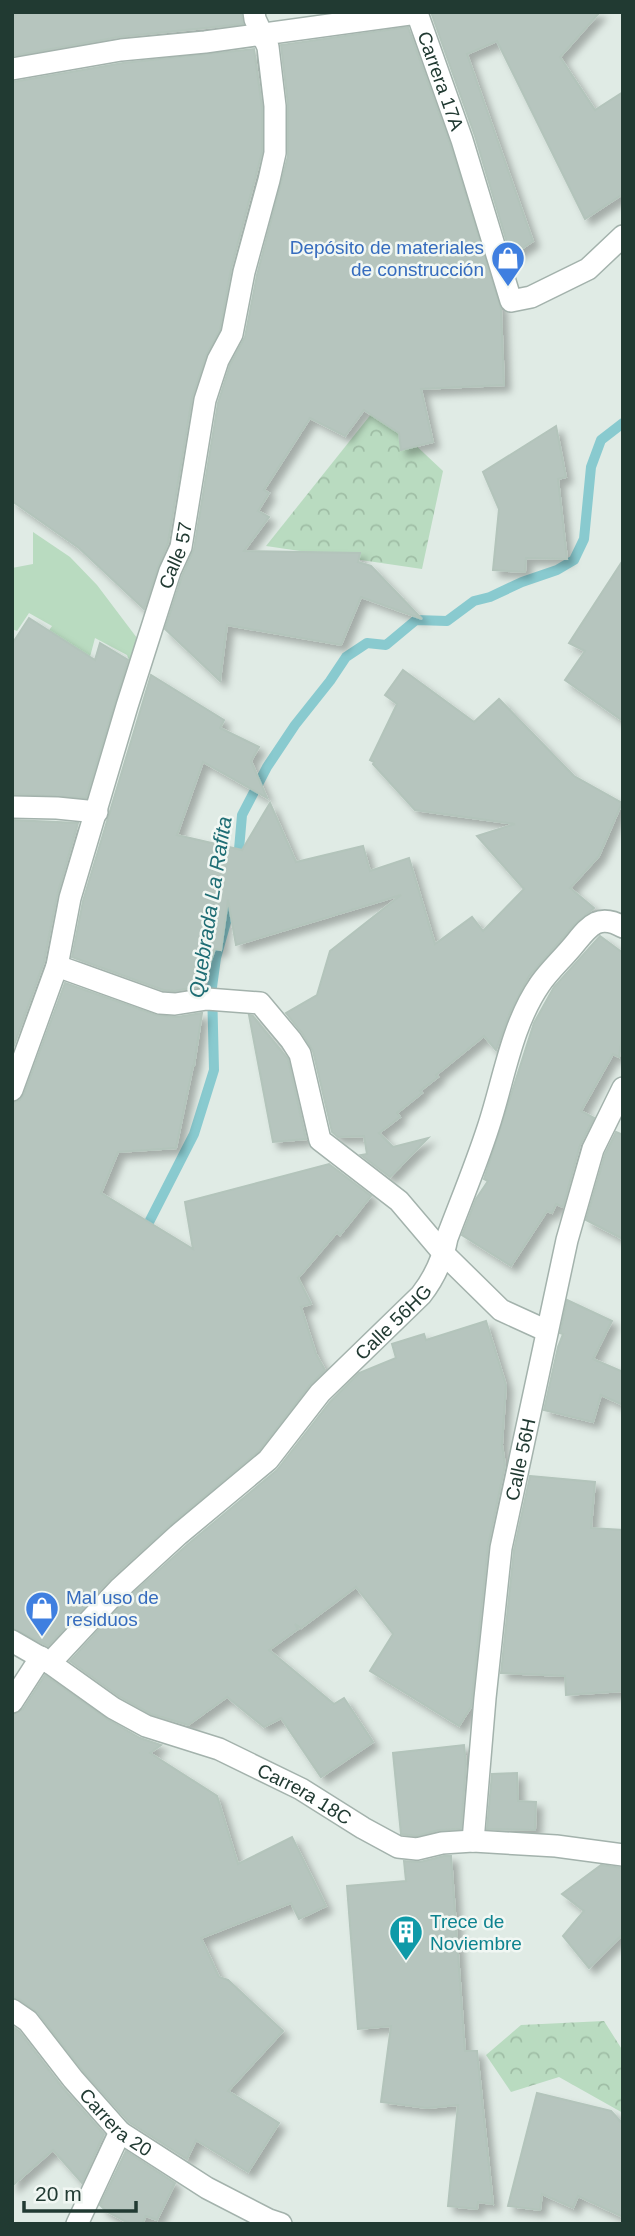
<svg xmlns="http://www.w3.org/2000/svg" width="635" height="2236" viewBox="0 0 635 2236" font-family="Helvetica,sans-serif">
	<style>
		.forest { fill: url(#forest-crowns) }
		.park { fill: #b9dbc0 }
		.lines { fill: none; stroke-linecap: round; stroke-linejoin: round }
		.stream { stroke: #89cacf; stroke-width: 10 }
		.building { fill: #b6c5be; stroke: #b3c4bb; stroke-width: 2; filter: url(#shadow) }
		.street-casing { stroke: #a3b2ac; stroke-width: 24 }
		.street { stroke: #fff; stroke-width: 21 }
		.labels { text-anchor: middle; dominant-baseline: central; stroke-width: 5; stroke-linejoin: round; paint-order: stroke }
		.street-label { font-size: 19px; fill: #213a32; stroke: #f1f7f3 }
		.shop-label { font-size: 19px; fill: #366cbe; stroke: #f1f7f3; text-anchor: end }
		.culture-label { font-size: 19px; fill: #0d838f; stroke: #f1f7f3; text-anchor: start }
		.water-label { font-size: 21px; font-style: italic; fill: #1e6d74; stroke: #f1f7f3 }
	</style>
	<defs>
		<pattern id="forest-crowns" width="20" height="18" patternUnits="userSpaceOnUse" patternTransform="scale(1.75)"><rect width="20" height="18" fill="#b9dbc0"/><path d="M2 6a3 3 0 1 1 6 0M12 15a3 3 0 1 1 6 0" fill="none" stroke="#9fbda5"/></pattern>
		<filter id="shadow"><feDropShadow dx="6" dy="6" stdDeviation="3.5" flood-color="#0004"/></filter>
	</defs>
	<rect width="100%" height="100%" fill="#e0ebe5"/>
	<g class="forest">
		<path d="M376 408 443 471 422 569 266 546Z"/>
		<path d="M604 2021 623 2051V2113L559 2077 511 2092 486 2055 521 2025Z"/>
	</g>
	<path class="park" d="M33 532 70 557 97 585 137 638 136 656 132 668 127 655 95 638 86 672 41 642 52 626 29 613 17 631 12 629V568L33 564Z"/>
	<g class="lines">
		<g class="stream">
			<path d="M238 861 242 815 267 767 295 725 330 681 346 657 367 643 386 645 416 620 447 621 474 601 490 597 522 582 557 570 574 560 584 539 591 467 601 440 623 423"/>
			<path d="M143 1234 194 1134 214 1070 212 987 216 958 233 897"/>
		</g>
	</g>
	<g class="building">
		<path d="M12 12H241L243 24 119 37 12 56Z"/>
		<path d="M431 12H600L560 57 595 110 623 92V194L585 219 497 41 467 54 533 241 511 256 475 136Z"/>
		<path d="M408 27 450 144 501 309 504 385 421 389 433 442 401 450 399 433 364 410 345 436 310 418 264 490 269 493 258 511 269 517 244 551 360 553 358 562 371 566 422 619 361 597 341 645 227 625 220 681 165 629 182 576 194 549 218 403 230 365 245 337 257 275 288 156V105L281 45Z"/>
		<path d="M254 49 262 107V152L231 269 220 330 206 356 192 398 168 543 158 567 144 609 79 548 12 501V82L123 63Z"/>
		<path d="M556 426 566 477 558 479 567 559 526 558 525 572 493 570 499 509 483 472Z"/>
		<path d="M623 560V721L565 680 585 651 569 643Z"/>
		<path d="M29 618 95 660 100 643 128 660 86 798 12 794V644Z"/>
		<path d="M403 670 474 722 499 699 574 776 622 803 599 856 570 888 594 908 574 925 529 976 510 1012 496 1050 484 1036 436 1075 438 1077 420 1091 422 1093 397 1113 400 1117 379 1133 393 1147 428 1138 390 1177 361 1155 367 1154 364 1136 338 1137 332 1132 313 1051 302 1033 286 1013 317 995 330 951 401 895 236 945 228 900 221 950 215 949 202 986 174 991 163 990 72 957 83 901 151 675 224 720 220 728 259 747 251 761 267 798 203 762 177 835 242 850 270 803 296 862 363 846 370 871 409 858 435 944 472 917 483 931 524 889 477 836 515 824 415 810 373 764 374 762 370 760 397 704 385 695Z"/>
		<path d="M12 820 78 823 57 896 44 962 12 1051Z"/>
		<path d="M600 936 623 953V1032L619 1057 613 1054 581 1111 594 1118 580 1145 563 1207 556 1204 552 1213 547 1211 511 1266 462 1235 476 1199 488 1181 484 1179 534 1023 554 987Z"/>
		<path d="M65 983 156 1015 177 1017 202 1013 194 1066H193L176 1148 118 1152 101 1193 193 1249 185 1202 329 1164 371 1196 340 1235 337 1232 298 1278 311 1304 301 1307 316 1354 325 1370 310 1385 259 1451 170 1525 111 1578 48 1646 12 1628V1103L20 1100 24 1094Z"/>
		<path d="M249 1015 253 1016 288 1059 306 1139 273 1142Z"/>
		<path d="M616 1132 623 1135V1239L586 1220 605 1154Z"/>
		<path d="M567 1300 612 1321 593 1359 623 1372V1405L601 1395 593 1422 544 1410 558 1347 563 1334 560 1333Z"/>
		<path d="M486 1321 506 1385 502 1445 505 1465 488 1546 471 1707 459 1726 370 1671 393 1634 356 1587 301 1628 295 1624 298 1629 269 1650 334 1704 344 1698 373 1742 321 1777 281 1718 264 1727 227 1697 188 1725 151 1714 120 1697 70 1661 129 1597 187 1545 277 1470 330 1402 359 1373 396 1358 392 1344 424 1334 426 1340Z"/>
		<path d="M530 1476 595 1482 591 1528 623 1530V1691L566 1695 565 1676 501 1673 514 1550Z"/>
		<path d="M45 1675 107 1719 140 1738 161 1745 150 1753 217 1796 238 1864 292 1837 326 1906 299 1919 291 1903 201 1938 219 1977 228 1980 283 2031 228 2091 279 2123 248 2172 196 2140 187 2159 129 2122 83 2071 38 2013 19 1999 12 1997V1715L23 1709Z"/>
		<path d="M464 1745 466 1764 461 1829 439 1830 416 1836 401 1834 393 1753Z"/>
		<path d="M517 1773 518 1801 536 1802 535 1830 487 1829 492 1774Z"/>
		<path d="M444 1856H451L465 2051H477L493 2204 478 2202 477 2209 448 2206 458 2105 427 2108 381 2102 391 2026 358 2029 347 1886 406 1881 404 1861 420 1862Z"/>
		<path d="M601 1865 623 1868V1934L589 1968 563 1936 584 1911 562 1894Z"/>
		<path d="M12 2026 19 2031 63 2088 104 2134 82 2183 53 2150 12 2186Z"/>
		<path d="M537 2093 611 2111 623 2124V2217L578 2196 573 2208 542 2194 540 2210 508 2206Z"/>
		<path d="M126 2151 175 2183 157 2220 146 2216 142 2224H130L106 2211 100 2205Z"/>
	</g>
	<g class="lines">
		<g class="street-casing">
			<g id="street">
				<path id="s1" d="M12 69 121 50 205 42 417 13 462 140 511 301 531 297 588 269 623 236"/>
				<path d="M12 807 57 808 97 812"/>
				<path d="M57 966 160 1003 175 1004 207 999 260 1003 291 1040 300 1054 320 1140 399 1201 444 1254 501 1310 547 1331"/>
				<path id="s2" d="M12 1090 57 966 70 898 127 706 170 571 181 547 205 400 218 360 232 334 244 272 269 180 275 153V106L268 47 255 19 254 12"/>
				<path id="s3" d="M12 1641 50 1663 113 1708 146 1726 219 1749 301 1789 363 1828 398 1847 417 1849 442 1843 473 1841 556 1846 623 1855"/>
				<path id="s4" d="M50 1663 120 1588 178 1535 268 1460 320 1393 421 1295C435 1277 443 1259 447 1238 461 1201 476 1165 488 1128 504 1080 511 1026 540 984 549 971 562 959 572 947 588 928 597 912 623 927"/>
				<path d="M12 1702 41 1657"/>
				<path id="s5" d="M473 1841 485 1698 501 1548 567 1240 593 1149 623 1088"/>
				<path id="s6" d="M12 2010 28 2021 73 2079 120 2132 207 2188 269 2220 281 2224"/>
				<path d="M77 2224 120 2132"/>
			</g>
		</g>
		<use href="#street" class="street"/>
	</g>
	<defs>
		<g id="shop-pin" transform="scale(1.75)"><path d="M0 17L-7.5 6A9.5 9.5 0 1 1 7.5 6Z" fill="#3f7fe0" stroke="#f1f7f3"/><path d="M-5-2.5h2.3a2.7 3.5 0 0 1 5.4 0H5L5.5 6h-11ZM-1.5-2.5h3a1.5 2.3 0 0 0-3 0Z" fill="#fff"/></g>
		<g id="building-pin" transform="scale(1.75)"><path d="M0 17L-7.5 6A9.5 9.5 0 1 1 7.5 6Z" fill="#0f9aa8" stroke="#f1f7f3"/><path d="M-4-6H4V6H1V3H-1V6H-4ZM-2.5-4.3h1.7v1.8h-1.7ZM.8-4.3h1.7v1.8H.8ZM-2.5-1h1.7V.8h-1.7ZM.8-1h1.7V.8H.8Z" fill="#fff"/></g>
	</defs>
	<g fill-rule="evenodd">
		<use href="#shop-pin" x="508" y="258"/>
		<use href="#shop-pin" x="42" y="1608"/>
		<use href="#building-pin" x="406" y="1932"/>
	</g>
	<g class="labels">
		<g class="street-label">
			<text stroke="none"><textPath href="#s1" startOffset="481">Carrera 17A</textPath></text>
			<text stroke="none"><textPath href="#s2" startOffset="560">Calle 57</textPath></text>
			<text stroke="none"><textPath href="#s4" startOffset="485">Calle 56HG</textPath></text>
			<text stroke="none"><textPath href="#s5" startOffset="385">Calle 56H</textPath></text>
			<text stroke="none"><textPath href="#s3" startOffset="332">Carrera 18C</textPath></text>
			<text stroke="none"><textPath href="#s6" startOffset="154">Carrera 20</textPath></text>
		</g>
		<g class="shop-label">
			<text x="484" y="247">Depósito de materiales<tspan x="484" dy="22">de construcción</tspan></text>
			<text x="66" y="1597" text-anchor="start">Mal uso de<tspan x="66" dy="22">residuos</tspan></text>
		</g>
		<g class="culture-label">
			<text x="430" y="1921">Trece de<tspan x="430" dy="22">Noviembre</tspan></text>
		</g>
		<g class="water-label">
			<text transform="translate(210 907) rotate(-81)">Quebrada La Rafita</text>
		</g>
	</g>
	<rect width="635" height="2236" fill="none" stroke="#213a32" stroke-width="28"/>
	<path d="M24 2201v10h112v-10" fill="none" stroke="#213a32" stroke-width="3.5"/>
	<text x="35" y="2201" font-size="21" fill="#213a32" stroke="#f1f7f3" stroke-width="5" paint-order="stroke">20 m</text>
</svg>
